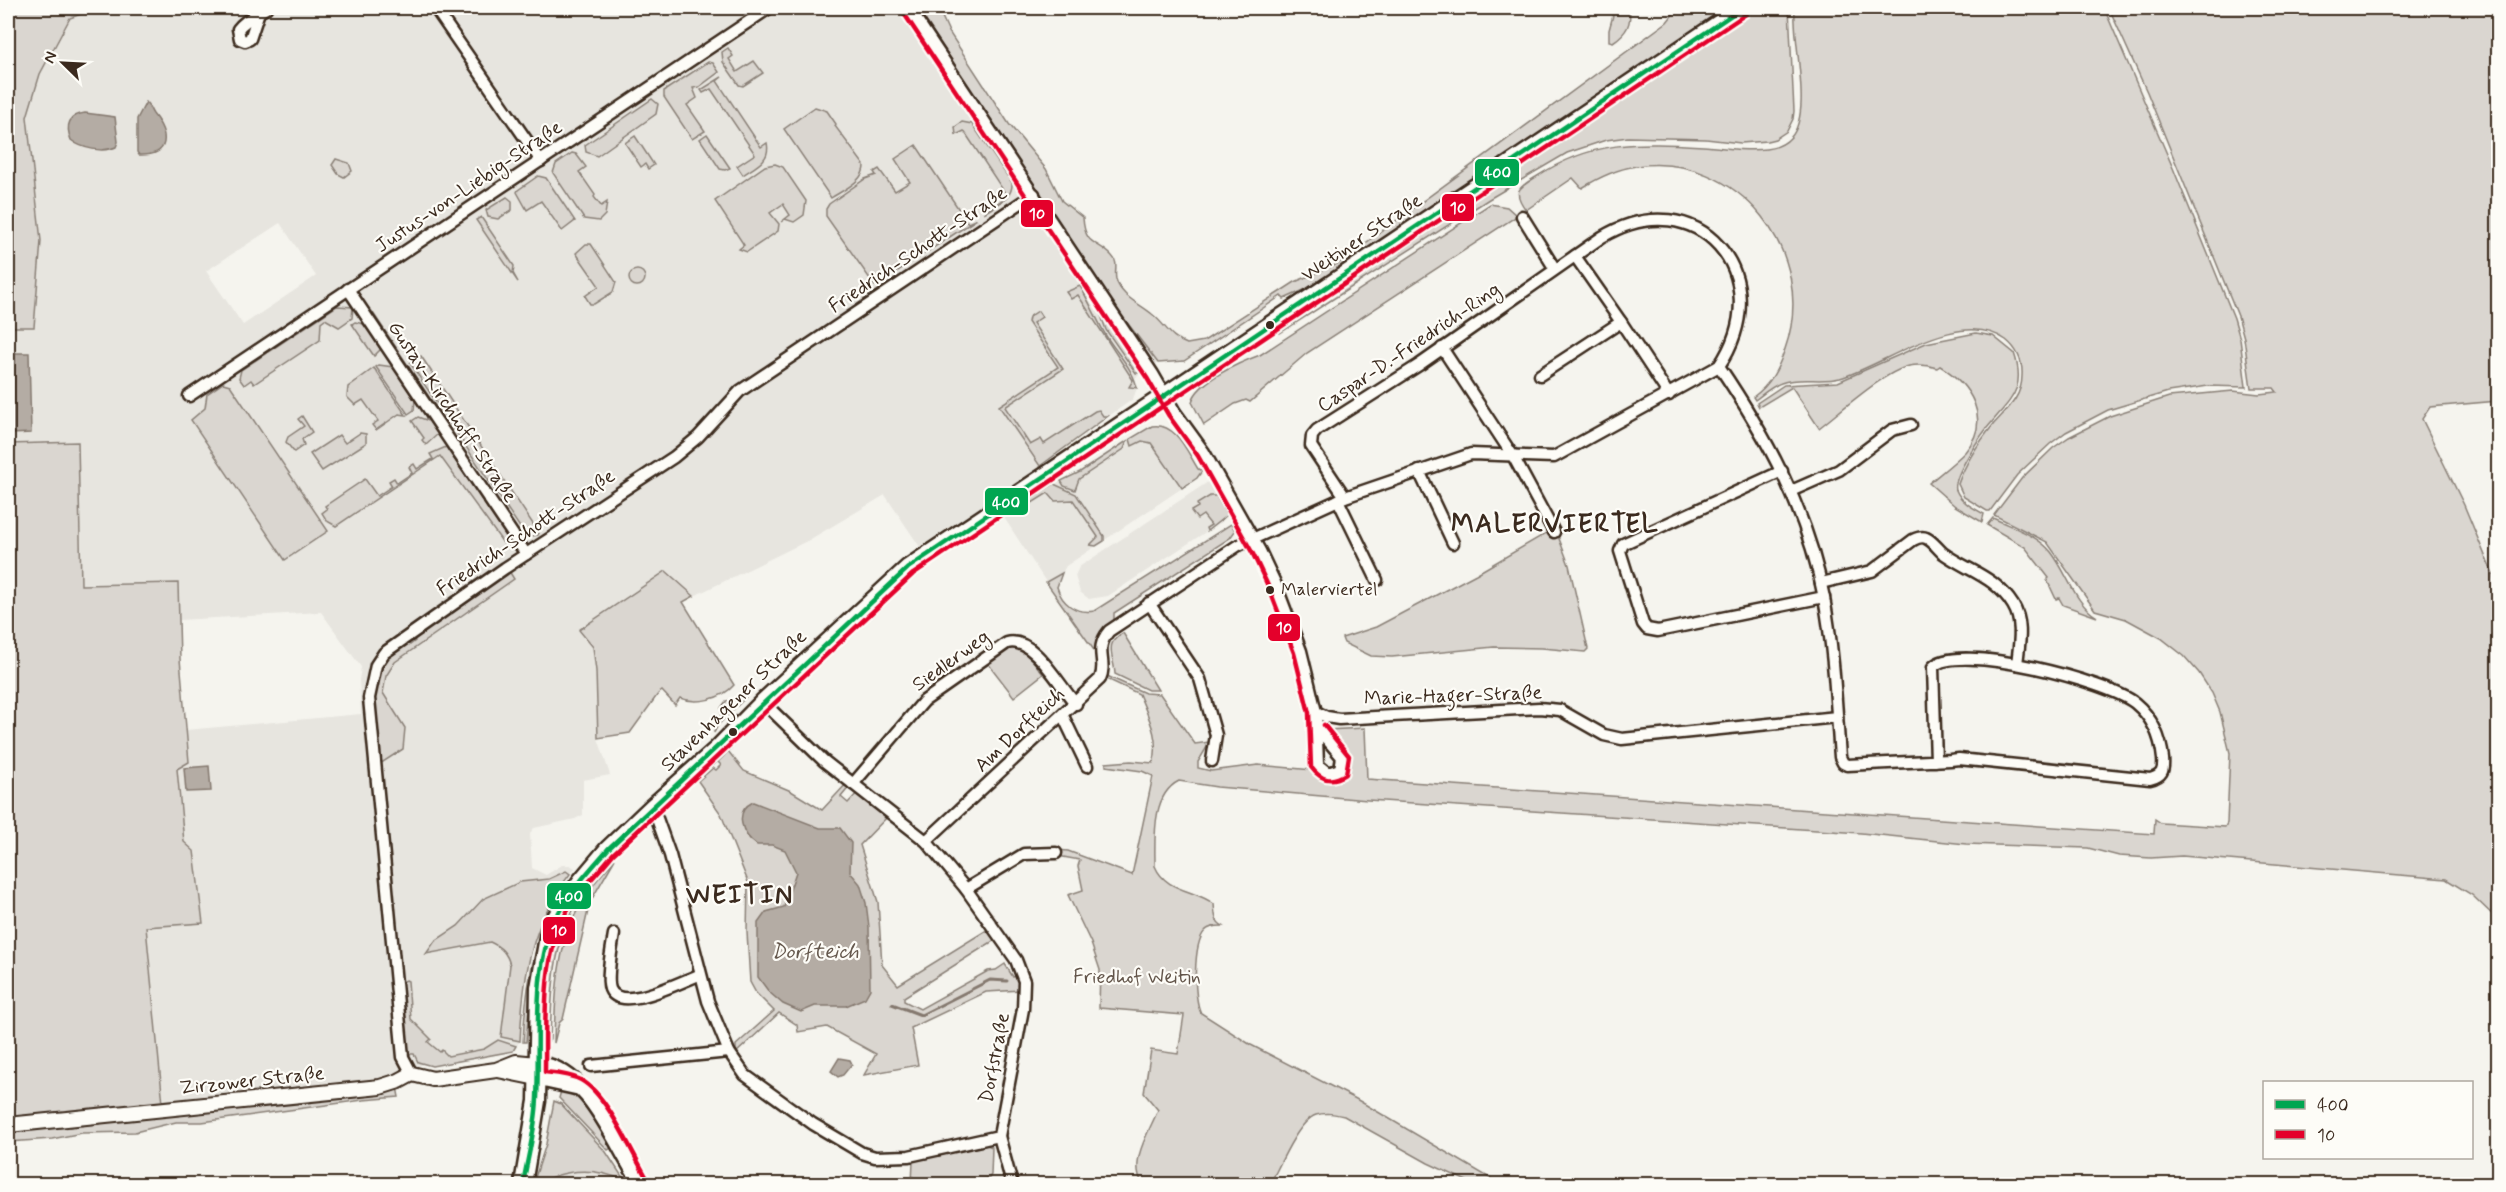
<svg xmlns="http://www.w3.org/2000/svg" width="2506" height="1192" viewBox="0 0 2506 1192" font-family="Mynerve,sans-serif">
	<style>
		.built { fill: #e7e5df; fill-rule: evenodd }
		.green { fill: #dad6d0; stroke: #8a8077; stroke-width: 1.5 }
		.water { fill: #b4aca4; stroke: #84786e; stroke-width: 1.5 }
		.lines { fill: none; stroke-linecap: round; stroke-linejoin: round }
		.stream { stroke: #84786e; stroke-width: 3 }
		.minor-casing { stroke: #3b2a1e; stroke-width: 15 }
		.tertiary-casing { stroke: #3b2a1e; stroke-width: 18 }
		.secondary-casing { stroke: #3b2a1e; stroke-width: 20 }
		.primary-casing { stroke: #3b2a1e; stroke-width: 21 }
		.minor { stroke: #fdfcf7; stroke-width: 10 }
		.tertiary { stroke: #fdfcf7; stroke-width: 14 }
		.secondary { stroke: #fdfcf7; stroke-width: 15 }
		.primary { stroke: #fdfcf7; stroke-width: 16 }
		.bus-1-casing { stroke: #fdfcf7; stroke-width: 9 }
		.bus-2-casing { stroke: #fdfcf7; stroke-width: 9 }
		.bus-1 { stroke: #00a651; stroke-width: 4.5 }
		.bus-2 { stroke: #e4002b; stroke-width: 4.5 }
		.bus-dot { fill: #3b2a1e; stroke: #fdfcf7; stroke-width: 2 }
		.labels { text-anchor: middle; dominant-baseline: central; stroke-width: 4.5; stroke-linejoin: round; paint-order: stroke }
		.bus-label { font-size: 18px; fill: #3b2a1e; stroke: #fdfcf7; text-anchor: start }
		.street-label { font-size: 20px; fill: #3b2a1e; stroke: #fdfcf7 }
		.park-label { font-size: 20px; fill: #63554a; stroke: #fdfcf7 }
		.water-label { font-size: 21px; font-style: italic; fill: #65584d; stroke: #fdfcf7 }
		.district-label { font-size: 26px; font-weight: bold; letter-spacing: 1.5px; fill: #3b2a1e; stroke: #fdfcf7 }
		.line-badge { stroke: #fdfcf7; stroke-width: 2 }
		.badge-label { font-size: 16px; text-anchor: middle; font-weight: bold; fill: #fff }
	</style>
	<rect width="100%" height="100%" fill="#f5f4ee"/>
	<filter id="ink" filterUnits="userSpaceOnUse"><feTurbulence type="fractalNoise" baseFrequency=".0167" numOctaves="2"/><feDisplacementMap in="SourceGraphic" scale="12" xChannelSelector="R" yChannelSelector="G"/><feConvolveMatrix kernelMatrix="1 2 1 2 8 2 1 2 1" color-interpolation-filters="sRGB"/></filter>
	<g filter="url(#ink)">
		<g class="built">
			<path d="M97 8H917L1119 312 1158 363 1135 378 1137 388 1133 399 1055 454 1025 478 920 547 885 495 809 540 694 596 666 571 580 629 593 647 596 671 598 738 610 775 583 780V815L575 819 534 828 530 833 532 868 546 875 562 865H570L575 868 551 901 536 932 525 985 520 1041 513 1051 482 1058 432 1066 423 1064 396 1073 390 1078 376 1083 163 1104 146 927 202 923 184 842 177 769 189 762 186 730 361 714 359 680 361 667 321 612 179 620 178 583 81 585 78 442 8 444V327L34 326 41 241 27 117 40 74 70 18ZM280 223 316 276 243 325 206 271Z"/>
			<path d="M1152 426H1164L1172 430 1198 469 1201 470 1197 478 1066 566 1062 573 1046 582 1003 516 1048 487 1080 472Z"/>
			<path d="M1208 482 1227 515 1224 520 1108 596 1089 599 1080 592 1075 576 1079 567Z"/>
			<path d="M577 1171 609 1174 625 1181 627 1184H540L550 1177Z"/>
		</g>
		<g class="green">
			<path d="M8 8H97L70 18 40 74 27 117 41 241 34 327H8Z"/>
			<path d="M898 8H904L966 100 964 104Z"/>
			<path d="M917 8H938L949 32 1009 124 1046 169 1062 201 1083 218C1085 247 1097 240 1112 256 1119 263 1114 271 1116 279 1121 297 1139 303 1152 314 1165 324 1170 338 1187 344L1204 341 1295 282 1337 264 1667 22 1678 8H1731L1324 281 1284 299 1281 296 1184 361 1158 363 1119 312Z"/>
			<path d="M1615 8H1629C1632 23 1627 33 1613 42L1609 41V30Z"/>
			<path d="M1752 8H1789L1794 111 1793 119 1787 131 1775 139 1767 141 1741 143 1706 139 1628 137 1606 140 1567 153 1489 199 1280 333 1278 331 1295 315Z"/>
			<path d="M1795 8H2104L2173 168 2234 318 2240 339 2246 387 2208 386 2168 392 2108 410 2066 432 2050 444 2017 475 1990 511H1987L1964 497 1958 484C1965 464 1980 441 1993 425 2006 410 2022 398 2022 376 2023 361 2017 349 2006 340 1961 306 1885 365 1840 378 1821 383 1800 376 1781 383 1772 386 1763 394 1755 400L1753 397C1771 384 1778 369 1785 349 1819 254 1738 151 1636 166 1617 169 1598 178 1582 188L1573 178 1526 210C1512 191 1518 188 1536 177 1592 140 1638 142 1703 146 1724 147 1744 152 1766 149 1775 148 1785 144 1791 137 1813 112 1792 41 1795 8Z"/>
			<path d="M2109 8H2498V401L2430 407 2422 419 2464 505 2498 587V920L2472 895 2446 879 2182 856 2151 858 2119 856 2088 848 1966 844 1861 833 1368 800 1217 787 1179 781C1151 795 1155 839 1155 866 1166 892 1194 889 1214 904 1215 914 1214 921 1223 926 1217 926 1209 926 1205 931 1193 943 1193 999 1201 1013L1251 1045 1356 1099 1500 1184H1473L1428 1163 1344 1116C1335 1114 1326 1112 1316 1115 1298 1121 1279 1167 1270 1184H1143C1128 1163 1149 1132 1158 1110L1144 1093 1151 1050 1178 1054 1184 1015 1099 1008 1100 970 1091 943 1068 895 1083 890 1078 866 1080 860 1058 856V850L1068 851 1132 875 1153 776 1142 771 1106 766V763L1131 761 1153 763C1161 740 1148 716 1139 694L1105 678 1107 676 1145 693 1160 694 1195 744 1210 742 1198 762V768L1211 771 1258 765 1313 770 1318 776 1330 780 1341 778 1347 773C1353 754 1339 743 1326 730L1365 728 1367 779 2154 834 2155 819 2161 823 2225 827 2227 823 2230 753 2220 712 2212 693 2199 673 2184 656 2161 638 2126 619 2095 610 2047 542 1994 515 2022 478 2053 448 2069 437 2110 416 2169 397 2233 391 2259 394 2277 392 2274 388H2251L2244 338 2238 316 2147 92Z"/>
			<path d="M728 48 733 56 729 59 737 72 754 61 763 73 743 86 739 85 723 62 722 52Z"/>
			<path d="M708 62 713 63 719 72 699 87 693 88 697 98 687 105 705 131 692 139 664 97V91Z"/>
			<path d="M722 77 717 81 761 147 767 143C771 160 756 166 743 175L737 166 755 154 711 89 703 93 701 90Z"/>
			<path d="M652 99 658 104 656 114 597 156 586 152 585 145Z"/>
			<path d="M815 107 827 111 836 124 835 126 864 165C865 181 843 190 831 198L784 129Z"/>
			<path d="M962 122 972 124 1012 183C1013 199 996 205 984 213L1007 196 964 131 956 135 955 127Z"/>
			<path d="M707 134 730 168 725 170 720 169 700 139Z"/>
			<path d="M635 136 654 165 648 169 645 164 641 167 625 143Z"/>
			<path d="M916 145 968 223 977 219 875 286 826 216V209L829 204 865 179 876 175 874 172 879 169 895 191 910 182 895 159Z"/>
			<path d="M572 153 576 154 586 167 579 172 595 195 594 197 601 206 607 202 605 215 599 221 584 219 553 173 556 164Z"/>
			<path d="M336 159 349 163 352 171 344 177 338 174 332 165Z"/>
			<path d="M775 164 783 167 806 201 804 215 794 222 785 219 781 222 790 215 783 204 770 213 779 224 778 231 747 252 739 249 744 245 715 201 765 166Z"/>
			<path d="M538 176 546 178 575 221 562 231 541 201 527 210 517 192 518 190Z"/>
			<path d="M507 197 512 201V210L498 219 488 217 486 210Z"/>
			<path d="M1490 204 1507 207 1517 216 1307 353 1250 402 1246 400 1235 404 1204 425 1192 402C1197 381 1241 362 1260 355Z"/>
			<path d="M1032 207 1040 211 1077 268 1075 273Z"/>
			<path d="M481 217 514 266 513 273 518 282 476 220Z"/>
			<path d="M586 244H591L616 282 613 292 594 304H590L585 296 599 286 576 253Z"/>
			<circle cx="637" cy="278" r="8"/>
			<path d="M1083 285 1088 286 1101 307 1108 324 1140 373H1136L1106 330 1099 310Z"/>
			<path d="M1080 286C1089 301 1095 316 1104 332 1114 351 1133 367 1137 388L1129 387 1133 380 1078 295 1071 299 1066 292Z"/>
			<path d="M337 306 353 307 352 318 339 327 325 319 321 322 320 340 254 384 251 380 244 385 239 378 241 370Z"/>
			<path d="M371 310 440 413 434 411 369 315Z"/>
			<path d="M1038 311 1042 317 1033 323 1063 369 1005 407 1030 445 1041 439 1044 444 1095 411 1099 410 1103 416H1108L1040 466 999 406 1058 367 1028 322 1029 317Z"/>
			<path d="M355 322 364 324 381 349 374 356 352 324Z"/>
			<path d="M1976 333 1993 336 2014 353C2026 388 2012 398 1992 422 1982 433 1952 477 1956 490 1961 502 1973 508 1984 514L1982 522 1955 506 1929 483C1941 473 1954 463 1965 452 1993 419 1970 384 1940 366L1937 368C1928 365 1919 364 1909 366 1884 372 1841 411 1819 428L1792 387 1759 407 1757 403 1784 385 1838 382 1926 343Z"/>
			<path d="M421 356 539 533 538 535 531 536 523 532 410 363Z"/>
			<path d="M379 365 393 367 415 400 414 410 408 414 376 367Z"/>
			<path d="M374 368 406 415 399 414 376 430 372 425 378 421 363 400 355 405 347 397 348 387Z"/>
			<path d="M223 383 230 385 328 531 285 560 191 420 205 408 207 394Z"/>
			<path d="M302 416 312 432 302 439 304 445 294 452 286 442 288 437 304 426 298 419Z"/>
			<path d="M418 417 429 421 438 434 426 445 422 440 424 438 412 421Z"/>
			<path d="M1152 426C1176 422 1187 452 1198 469L1202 471 1197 478 1182 488 1151 443 1142 441 1132 446 1130 439Z"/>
			<path d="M360 433 366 434V443L322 471 310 454 339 435 345 443Z"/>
			<path d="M1127 441 1124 449 1079 479 1075 490 1064 486 1061 481 1080 472Z"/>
			<path d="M78 442 81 585 178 583 180 659 189 762 177 769 184 842 194 851 203 923 146 927 163 1104 8 1118V444Z"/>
			<path d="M446 447 506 536 510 545 506 547 440 456 336 526 327 521 322 513 327 509 325 506 365 479 377 496 392 486 389 481 394 478 397 483 412 473 409 467 414 464 417 469 433 459 430 454Z"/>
			<path d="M1054 484 1076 494 1104 536V541L1096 546 1090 545 1098 537 1073 500 1055 501 1048 493 1013 515 1011 511Z"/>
			<path d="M1210 496H1216L1227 515 1207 531 1206 528 1211 525 1203 515 1197 519 1191 511 1198 507 1197 504Z"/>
			<path d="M1993 518C2011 527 2038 535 2051 552 2067 572 2075 604 2097 617L2063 605 2059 598 2056 599 2047 580 2049 578 2025 547 1987 525Z"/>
			<path d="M1231 524 1235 531 1230 538 1114 613V622L1099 637 1096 653 1046 582 1062 573 1057 587C1062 604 1076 614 1094 611Z"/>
			<path d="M1555 528 1569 565 1588 649 1585 652 1542 648 1494 647 1392 657 1371 656 1344 643 1342 638 1376 627 1476 574Z"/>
			<path d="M509 571 514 579 395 662 386 676 383 693 405 728 403 749 380 764C376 716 361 673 406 641L410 645 415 641 412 636Z"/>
			<path d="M666 571 694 596 683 602 734 685C722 699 697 705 680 698L675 705 662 691 658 694 630 733 598 738 596 671 593 647 579 630Z"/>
			<path d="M1123 633 1158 690H1148L1115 674C1114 656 1103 644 1123 633Z"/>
			<path d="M1010 646 1023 648 1043 674 1014 697 987 662Z"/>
			<path d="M745 698 718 725 714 733 715 723 721 716V708L726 701Z"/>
			<path d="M728 751 744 771 791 791 822 810 847 783 850 786 841 797 848 803 858 792 888 816 860 845 878 902 882 965 898 985 990 928 998 938 904 997V1001L920 1009 988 971 996 970 1005 964 1013 977 1018 975 1021 990 986 992 911 1028 918 1065 864 1075 876 1054 827 1027 798 1032 797 1025 779 1013 736 1053V1045L774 1011 756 993 750 982 747 932 748 882 721 814 698 781 713 768 716 770 721 765 718 762Z"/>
			<path d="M615 859 590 902 563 1019 559 1023 554 1043C555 990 557 937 588 892 596 880 606 870 615 859Z"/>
			<path d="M566 871 570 874C530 925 523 977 520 1041L501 1037 510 965C507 953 501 947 490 942L426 954 435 941 458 926 483 899 520 882 549 879Z"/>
			<path d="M573 876 574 878 536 959 531 986 526 1042H523C526 980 535 926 573 876Z"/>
			<path d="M585 889C553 938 552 983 550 1040L547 1043C548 989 546 930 585 889Z"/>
			<path d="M406 980 408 981 411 1019 431 1039 428 1042 440 1052 442 1050 448 1056 484 1049 498 1040 516 1046 513 1051 432 1066 418 1062 414 1054H408L405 1040 400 983Z"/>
			<path d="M397 1087 399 1097 363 1100 202 1122H176L135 1132 82 1133 52 1139 8 1142V1128Z"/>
			<path d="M561 1091C589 1097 599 1126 611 1148L608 1150 559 1098Z"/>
			<path d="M554 1101 561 1104 606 1152 625 1181C602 1170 579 1168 555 1176 547 1178 542 1185 533 1184L546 1144Z"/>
			<path d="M987 1145 992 1147 991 1175 989 1178 968 1181 967 1184H912L913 1161Z"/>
		</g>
		<g class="water">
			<path d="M146 102C150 106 150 110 153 114 169 134 171 156 139 155L137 152V119Z"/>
			<path d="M85 113 115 117 118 142 116 147C103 153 82 149 71 140 65 125 69 115 85 113Z"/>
			<path d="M10 353H29L31 433 11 434Z"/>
			<path d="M209 766 211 791 186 792 184 768Z"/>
			<path d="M753 802 820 828H840L851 843 850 872 860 884 866 903 869 927 870 989 865 998 846 1006H815L801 1012 783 1004 769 992 758 977V923L766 912 784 907 796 872 785 850 772 845H757C742 835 733 812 753 802Z"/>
			<path d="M839 1058 850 1060 852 1064 843 1075 838 1077 831 1071Z"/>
		</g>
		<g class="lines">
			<path class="stream" d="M892 1004 921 1015 990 980 1007 981"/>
			<g class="minor-casing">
				<g id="minor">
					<path d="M435 8 541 161"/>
					<path d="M909 8 1153 374 1175 412 1204 452 1260 551 1276 585 1301 651 1316 712 1318 765 1328 773 1340 769 1342 757 1317 728"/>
					<path d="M259 12 250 39 245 41 240 39 238 29C245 20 257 14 266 8"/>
					<path d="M1522 216 1555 269"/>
					<path d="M1575 256 1621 322"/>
					<path d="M348 289 526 554"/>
					<path d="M1442 348 1513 456 1554 532"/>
					<path d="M1719 366C1767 437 1808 512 1824 598 1834 651 1836 704 1840 757L1843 763 1847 765 1950 760 1959 759 2150 779C2162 776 2164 771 2163 759 2161 738 2152 717 2135 703 2109 682 1956 641 1933 667L1936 761"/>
					<path d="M1540 375 1621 322 1669 395"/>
					<path d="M189 396 769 8"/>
					<path d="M1419 471 1453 543"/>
					<path d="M1782 471 1623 544 1620 551 1643 624 1647 629 1658 631 1824 597"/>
					<path d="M1791 491 1839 470 1892 430 1911 425"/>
					<path d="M1338 500 1377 580"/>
					<path d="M1821 583 1872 571 1913 540C1917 538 1922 536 1926 538 1933 541 1938 549 1943 553 1968 571 1995 576 2013 605 2024 623 2019 645 2017 664"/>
					<path d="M1149 603 1200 679 1216 735 1212 761"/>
					<path d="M1316 712 1327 717 1339 719 1539 708 1560 710 1604 735 1622 739 1837 717"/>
					<path d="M1063 716 1087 766"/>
					<path d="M853 784 924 701 1007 643C1034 636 1059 686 1076 704"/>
					<path d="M651 808 655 813 670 855 708 1001 729 1052 745 1075 813 1124 862 1153 875 1157 909 1156 999 1136 1023 1009 1024 981 1016 960 966 889 926 841 824 761 763 702"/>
					<path d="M926 841 1100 679C1108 661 1093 650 1109 631L1237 546 1345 497 1471 454 1554 457 1719 366C1780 275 1697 180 1602 237L1419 365 1317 430 1312 436 1311 446 1345 497"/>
					<path d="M966 889 1024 854 1056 853"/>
					<path d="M614 934C612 947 606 977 610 989 620 1014 682 981 699 975"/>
					<path d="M591 1066 729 1052"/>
					<path d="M412 1074 403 1057 369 698 376 665 384 653 505 568 674 457 698 437 740 391 1034 194"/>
					<path d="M999 1136 1012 1184"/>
				</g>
			</g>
			<g class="tertiary-casing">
				<g id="tertiary">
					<path d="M498 1070 537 1078"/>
					<path d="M8 1125 380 1087 399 1081 412 1074 433 1079 496 1070 516 1062 537 1064"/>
				</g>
			</g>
			<g class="secondary-casing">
				<g id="secondary">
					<path d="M537 1064C591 1071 615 1144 642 1184"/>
					<path d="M537 1078 578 1087"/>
				</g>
			</g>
			<g class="primary-casing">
				<path id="primary" d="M523 1184 537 1101 539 988 548 937 556 917 581 881 608 849 651 808 716 750 763 702 908 568 1742 8"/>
			</g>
			<use href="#minor" class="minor"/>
			<use href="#tertiary" class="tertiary"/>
			<use href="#secondary" class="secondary"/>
			<use href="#primary" class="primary"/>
			<g class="bus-1-casing">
				<path id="bus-1" d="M523 1184C528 1156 536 1127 537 1098 540 1044 531 968 556 918 568 893 590 870 608 849L908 568 1742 8"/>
			</g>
			<g class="bus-2-casing">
				<g id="bus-2">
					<path d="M903 12 1147 378 1169 416 1198 456 1253 554 1269 588 1294 653 1309 713 1311 767C1321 781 1332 783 1346 774L1349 756 1324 725"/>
					<path d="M648 1180C632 1154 608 1095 581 1080 570 1074 556 1073 545 1072 546 1015 540 949 574 900 586 884 601 869 613 854L913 574 1746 14"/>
				</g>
			</g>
			<use href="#bus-1" class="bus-1"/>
			<use href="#bus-2" class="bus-2"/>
		</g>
	</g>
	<g class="bus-dot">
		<circle cx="1270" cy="325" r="5"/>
		<circle cx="1270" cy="590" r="5"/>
		<circle cx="733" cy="732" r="5"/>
	</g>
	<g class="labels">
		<g class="bus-label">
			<text x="1281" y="590">Malerviertel</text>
		</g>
		<g class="street-label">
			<text transform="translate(469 187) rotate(-34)">Justus-von-Liebig-Straße</text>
			<text transform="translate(1362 238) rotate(-34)">Weitiner Straße</text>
			<text transform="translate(918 250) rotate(-34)">Friedrich-Schott-Straße</text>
			<text transform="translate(1409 348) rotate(-34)">Caspar-D.-Friedrich-Ring</text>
			<text transform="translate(452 412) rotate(56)">Gustav-Kirchhoff-Straße</text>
			<text transform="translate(526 533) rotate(-34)">Friedrich-Schott-Straße</text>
			<text transform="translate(951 661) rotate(-36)">Siedlerweg</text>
			<text transform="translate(1453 696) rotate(-2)">Marie-Hager-Straße</text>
			<text transform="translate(734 701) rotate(-44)">Stavenhagener Straße</text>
			<text transform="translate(1020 730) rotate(-43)">Am Dorfteich</text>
			<text transform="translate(995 1058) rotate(-79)">Dorfstraße</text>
			<text transform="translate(252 1081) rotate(-6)">Zirzower Straße</text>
		</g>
		<g class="park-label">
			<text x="1137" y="977">Friedhof Weitin</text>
		</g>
		<g class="water-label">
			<text x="815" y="952">Dorfteich</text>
		</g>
		<g class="district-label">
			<text x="1555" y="525">MALERVIERTEL</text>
			<text x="740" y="896">WEITIN</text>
		</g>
	</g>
	<g class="line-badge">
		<rect x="1474" y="158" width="46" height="29" rx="6" fill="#00a651"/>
		<rect x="1441" y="193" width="34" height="29" rx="6" fill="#e4002b"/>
		<rect x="1020" y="199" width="34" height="29" rx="6" fill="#e4002b"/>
		<rect x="984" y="487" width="45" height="29" rx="6" fill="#00a651"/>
		<rect x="1267" y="613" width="34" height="29" rx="6" fill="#e4002b"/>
		<rect x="546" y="882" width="46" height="28" rx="6" fill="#00a651"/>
		<rect x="542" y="916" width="34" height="29" rx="6" fill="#e4002b"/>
	</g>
	<g class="badge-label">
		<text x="1497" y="178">400</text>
		<text x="1458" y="213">10</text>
		<text x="1037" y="219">10</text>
		<text x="1006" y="508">400</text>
		<text x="1284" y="633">10</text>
		<text x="569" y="902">400</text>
		<text x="559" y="936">10</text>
	</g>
	<rect width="2506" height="1192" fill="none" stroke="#fdfcf7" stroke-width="30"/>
	<rect x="15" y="15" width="2476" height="1162" fill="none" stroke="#3b2a1e" stroke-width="2" filter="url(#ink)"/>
	<rect x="2263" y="1081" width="210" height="78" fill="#fdfcf7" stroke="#afa8a0" stroke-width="1.5"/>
	<rect x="2275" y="1100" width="30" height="9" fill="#00a651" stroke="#afa8a0" stroke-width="1.5"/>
	<text x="2317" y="1111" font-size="18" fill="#3b2a1e">400</text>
	<rect x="2275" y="1130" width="30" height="9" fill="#e4002b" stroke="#afa8a0" stroke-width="1.5"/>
	<text x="2317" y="1141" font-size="18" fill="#3b2a1e">10</text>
	<g transform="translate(63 63) rotate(294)" stroke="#fdfcf7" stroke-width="4.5" paint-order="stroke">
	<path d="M0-4.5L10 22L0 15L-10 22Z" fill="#3b2a1e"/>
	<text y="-9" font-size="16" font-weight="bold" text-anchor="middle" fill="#3b2a1e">N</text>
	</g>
</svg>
